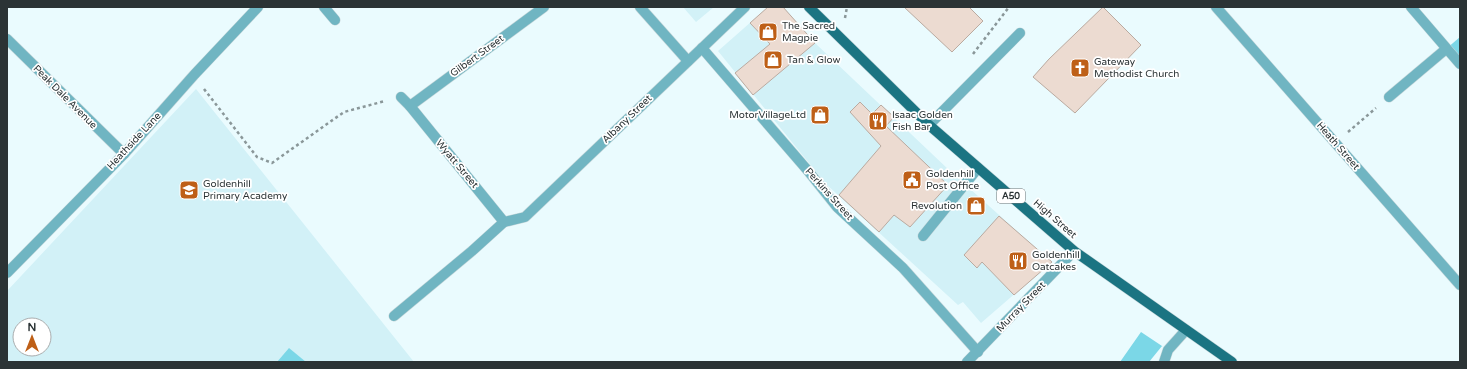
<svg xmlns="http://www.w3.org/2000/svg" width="1467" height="369" viewBox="0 0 1467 369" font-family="'Varela Round',sans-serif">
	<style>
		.built { fill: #d2f1f7; fill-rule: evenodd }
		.green { fill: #7bd7e7 }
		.building { fill: #ecdbd1; stroke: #baaaa0 }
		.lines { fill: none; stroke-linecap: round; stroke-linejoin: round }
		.lane-casing { stroke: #c8d7da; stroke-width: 11 }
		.street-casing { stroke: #c8d7da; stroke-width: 11 }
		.primary-casing { stroke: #c8d7da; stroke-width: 11 }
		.path { stroke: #8a9799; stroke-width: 2.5; stroke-dasharray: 3 3; stroke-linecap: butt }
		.lane { stroke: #70b5c2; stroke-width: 10 }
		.street { stroke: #70b5c2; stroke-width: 10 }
		.primary { stroke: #1b7482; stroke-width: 10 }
		.labels { text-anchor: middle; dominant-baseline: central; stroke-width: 3.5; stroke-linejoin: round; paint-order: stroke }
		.shield { fill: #fff; stroke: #6b7072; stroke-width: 1 }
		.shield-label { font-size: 9px; font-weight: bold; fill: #2b3335 }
		.poi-label { font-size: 10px; fill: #2b3335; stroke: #fff; text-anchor: start }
		.street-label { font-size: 10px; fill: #2b3335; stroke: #fff }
	</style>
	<rect width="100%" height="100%" fill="#eafbfe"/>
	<g class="built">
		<path d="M683 7H714L696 22Z"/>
		<path d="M768 7H783L815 43 949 170 1049 260V264L981 323 963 302 958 305 826 184 718 51Z"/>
		<path d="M196 89 414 362H7V291ZM20 325H44V349H20Z"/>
	</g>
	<g class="green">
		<path d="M1460 37V64L1446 49Z"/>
		<path d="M1141 332 1168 350 1162 346 1149 362H1120Z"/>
		<path d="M289 348 306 362H277Z"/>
	</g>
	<g class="building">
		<path d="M768 7H783L815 43 753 95 735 73 770 44 750 23Z"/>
		<path d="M904 7H969L983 21 952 52Z"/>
		<path d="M1103 7 1141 45 1075 113 1033 77 1049 59Z"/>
		<path d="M860 102 872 114 881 105 894 117 886 126 948 185 910 227 894 215 879 232 839 195 881 146 850 112Z"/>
		<path d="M999 216 1052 262 1014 295 982 262 977 268 964 255Z"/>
	</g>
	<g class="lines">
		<g class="lane-casing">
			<g id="lane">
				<path d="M324 7 335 20"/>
				<path d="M640 7 688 61"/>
				<path d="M929 125 1020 33"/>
				<path d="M923 236 978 168"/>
				<path d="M394 316 472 251 504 222"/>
				<path d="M1164 362 1168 350 1186 330"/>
			</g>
		</g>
		<g class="street-casing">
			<g id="street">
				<path d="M1216 7 1460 285"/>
				<path d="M1411 7 1460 64"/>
				<path d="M7 39 124 154"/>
				<path d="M702 48 809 172 837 207 903 268 978 352"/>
				<path d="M401 97 410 106 504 222 525 217 745 7"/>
				<path d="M1389 97 1446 49"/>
				<path d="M410 106 544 7"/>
				<path d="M7 273 124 154 194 75 258 7"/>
				<path d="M967 362 1074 251"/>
			</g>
		</g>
		<g class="primary-casing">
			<path id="primary" d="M809 7 929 125 1074 251 1232 362"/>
		</g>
		<g class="path">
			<path d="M845 18 847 7"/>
			<path d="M973 54 1009 7"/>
			<path d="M204 89 257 157 272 163 344 112 385 101"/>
			<path d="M1348 132 1376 108"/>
		</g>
		<use href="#lane" class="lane"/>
		<use href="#street" class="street"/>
		<use href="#primary" class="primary"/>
	</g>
	<defs>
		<g id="shop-square" transform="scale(1)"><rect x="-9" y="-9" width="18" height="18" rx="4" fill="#be5f17" stroke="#fff"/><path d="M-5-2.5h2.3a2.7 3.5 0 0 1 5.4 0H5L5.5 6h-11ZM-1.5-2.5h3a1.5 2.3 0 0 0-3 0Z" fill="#fff"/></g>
		<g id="church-square" transform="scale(1)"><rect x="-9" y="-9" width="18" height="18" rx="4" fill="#be5f17" stroke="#fff"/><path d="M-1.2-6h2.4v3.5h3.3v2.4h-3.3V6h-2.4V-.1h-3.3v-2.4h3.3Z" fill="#fff"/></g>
		<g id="restaurant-square" transform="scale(1)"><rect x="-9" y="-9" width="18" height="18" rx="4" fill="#be5f17" stroke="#fff"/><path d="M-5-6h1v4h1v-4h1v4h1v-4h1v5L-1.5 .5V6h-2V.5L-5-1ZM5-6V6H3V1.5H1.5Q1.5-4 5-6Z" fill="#fff"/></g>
		<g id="civic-square" transform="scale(1)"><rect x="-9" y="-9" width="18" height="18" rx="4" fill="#be5f17" stroke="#fff"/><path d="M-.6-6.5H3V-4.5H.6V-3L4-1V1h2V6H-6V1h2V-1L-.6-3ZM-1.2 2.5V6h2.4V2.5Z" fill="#fff"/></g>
		<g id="school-square" transform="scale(1)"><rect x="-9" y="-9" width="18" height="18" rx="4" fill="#be5f17" stroke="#fff"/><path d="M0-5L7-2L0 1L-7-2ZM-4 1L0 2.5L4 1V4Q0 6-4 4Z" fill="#fff"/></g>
	</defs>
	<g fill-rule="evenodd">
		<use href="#shop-square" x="768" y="32"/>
		<use href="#shop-square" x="773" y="60"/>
		<use href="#church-square" x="1080" y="68"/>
		<use href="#shop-square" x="820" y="115"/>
		<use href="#restaurant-square" x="878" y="121"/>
		<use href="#civic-square" x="912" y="180"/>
		<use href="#school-square" x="189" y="190"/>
		<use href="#shop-square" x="976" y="206"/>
		<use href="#restaurant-square" x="1018" y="261"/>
	</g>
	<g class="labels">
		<rect class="shield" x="997" y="189" width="28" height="14" rx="3"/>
		<g class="shield-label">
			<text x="1011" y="196">A50</text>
		</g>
		<g class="poi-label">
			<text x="782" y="26">The Sacred<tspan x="782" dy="12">Magpie</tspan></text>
			<text x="787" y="60">Tan &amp; Glow</text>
			<text x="1094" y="62">Gateway<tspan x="1094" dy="12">Methodist Church</tspan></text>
			<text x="806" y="115" text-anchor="end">MotorVillageLtd</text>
			<text x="892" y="115">Isaac Golden<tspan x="892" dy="12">Fish Bar</tspan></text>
			<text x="926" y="174">Goldenhill<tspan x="926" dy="12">Post Office</tspan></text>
			<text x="203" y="184">Goldenhill<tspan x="203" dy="12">Primary Academy</tspan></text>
			<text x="962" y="206" text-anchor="end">Revolution</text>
			<text x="1032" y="255">Goldenhill<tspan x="1032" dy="12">Oatcakes</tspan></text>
		</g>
		<g class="street-label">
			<text transform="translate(477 56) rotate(-36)">Gilbert Street</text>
			<text transform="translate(65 97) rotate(45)">Peak Dale Avenue</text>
			<text transform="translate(627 119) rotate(-44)">Albany Street</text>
			<text transform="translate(134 141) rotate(-47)">Heathside Lane</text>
			<text transform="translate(1338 146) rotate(49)">Heath Street</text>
			<text transform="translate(457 164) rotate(50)">Wyatt Street</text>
			<text transform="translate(829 194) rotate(48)">Perkins Street</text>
			<text transform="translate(1055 219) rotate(41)">High Street</text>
			<text transform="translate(1021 307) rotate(-46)">Murray Street</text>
		</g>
	</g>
	<rect width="1467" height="369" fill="none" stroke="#2b3335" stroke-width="16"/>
	<g transform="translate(32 337)"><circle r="19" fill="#ffffff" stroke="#aaadae"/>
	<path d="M0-3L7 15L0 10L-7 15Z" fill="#be5f17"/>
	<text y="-6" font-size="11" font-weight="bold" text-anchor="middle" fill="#2b3335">N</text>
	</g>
</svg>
